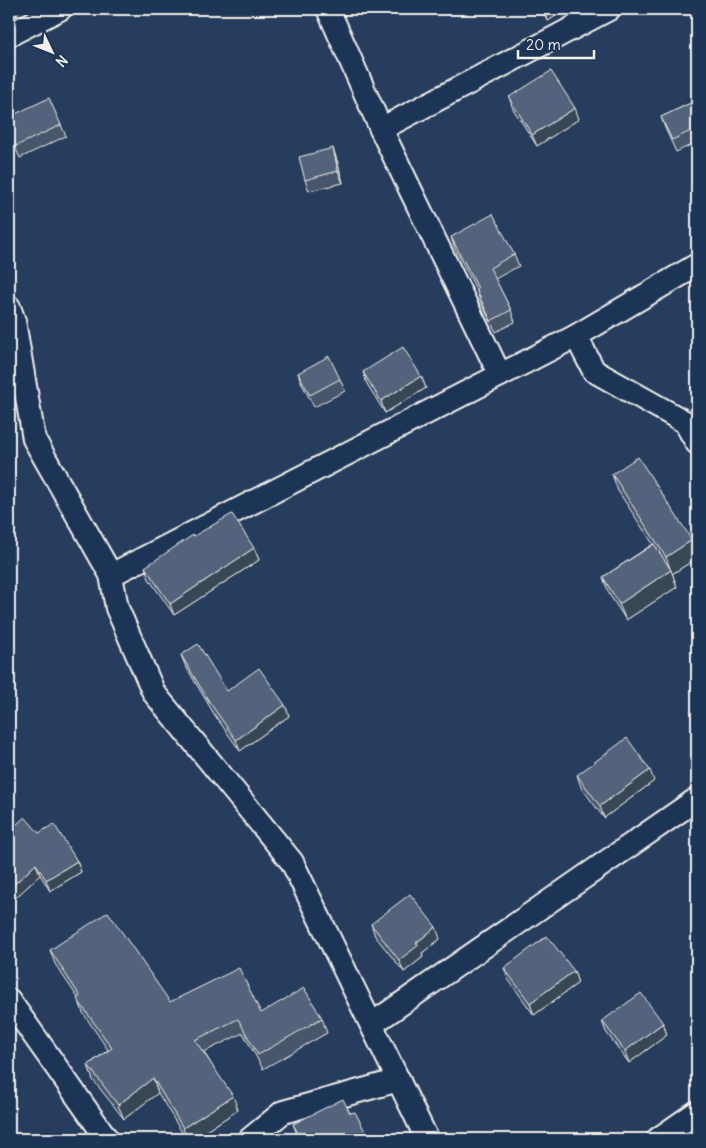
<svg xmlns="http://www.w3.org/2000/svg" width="706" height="1148" viewBox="0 0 706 1148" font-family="Delius,sans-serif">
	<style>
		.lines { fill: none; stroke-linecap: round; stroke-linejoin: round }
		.minor-casing { stroke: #f4f1e8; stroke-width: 26 }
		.minor { stroke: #1d3557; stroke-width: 22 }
		.wall { fill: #47566a; stroke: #f4f1e8 }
		.shaded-wall { fill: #394656; stroke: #f4f1e8 }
		.building { fill: #52647b; stroke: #f4f1e8 }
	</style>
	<rect width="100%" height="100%" fill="#263d5d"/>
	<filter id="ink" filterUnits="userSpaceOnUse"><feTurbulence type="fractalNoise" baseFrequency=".02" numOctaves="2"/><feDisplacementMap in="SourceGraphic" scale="10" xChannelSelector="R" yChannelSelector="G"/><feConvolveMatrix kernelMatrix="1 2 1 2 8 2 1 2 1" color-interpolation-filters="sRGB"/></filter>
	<g filter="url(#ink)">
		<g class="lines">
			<g class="minor-casing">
				<g id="minor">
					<path d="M328 9 381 129 500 375"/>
					<path d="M9 35 60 9"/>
					<path d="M381 129 609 9"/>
					<path d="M9 307 14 321 34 439 111 575 117 608 154 693 292 862 427 1139"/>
					<path d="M576 336 594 371 685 422 697 443"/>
					<path d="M111 575 576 336 697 265"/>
					<path d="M9 1000 107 1139"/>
					<path d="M372 1024 697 799"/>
					<path d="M250 1139 283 1112 399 1080"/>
					<path d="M658 1139 697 1112"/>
				</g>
			</g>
			<use href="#minor" class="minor"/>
		</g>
		<g class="wall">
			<path d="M9 9H25L9 16Z"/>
			<path d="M540 9H566L548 21Z"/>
			<path d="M509 97 579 119 537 146 513 109Z"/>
			<path d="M697 100V142L676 152 665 128 661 117Z"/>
			<path d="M9 117 61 125 66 136 20 158 9 134Z"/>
			<path d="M337 160 343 183 309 191 305 180Z"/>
			<path d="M451 237 514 254 519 266 495 279 511 310 515 322 496 332 480 301 476 289 455 249Z"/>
			<path d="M363 372 421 376 426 388 385 413 367 384Z"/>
			<path d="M298 373 340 379 345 391 314 407 302 384Z"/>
			<path d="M697 399V415L692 402Z"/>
			<path d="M612 474 692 540 697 554V558L672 574V573L677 587 626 620 609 594 603 577 653 544 618 491Z"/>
			<path d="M254 548 259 560 174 615 149 579 145 567Z"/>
			<path d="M181 655 227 691 285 705 289 716 240 751 214 714 185 665Z"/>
			<path d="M577 775 654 781 604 818 581 787Z"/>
			<path d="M9 831 39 833 77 861 81 872 50 891 40 875 9 904Z"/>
			<path d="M371 924 440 939 422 953 423 957 404 972 375 936Z"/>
			<path d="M50 950 170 1002 261 1013 322 1018 327 1033 263 1069 243 1033 204 1052 238 1110 194 1139H186L158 1093 124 1119 93 1080 88 1065 108 1050 83 1013 78 998 55 964Z"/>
			<path d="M504 968 574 971 578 983 534 1015 508 979Z"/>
			<path d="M602 1021 663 1023 667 1035 629 1063 606 1032Z"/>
			<path d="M350 1113 369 1139H299L293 1124Z"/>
		</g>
		<g class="shaded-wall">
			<path d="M544 9H566L548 21Z"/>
			<path d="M575 108 579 119 537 146 532 135Z"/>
			<path d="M333 148 337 160 343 183 338 171Z"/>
			<path d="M421 376 426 388 385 413 381 401Z"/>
			<path d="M692 540 697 554V558L672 574 666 557Z"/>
			<path d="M254 548 259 560 174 615 170 604Z"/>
			<path d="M671 570 677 587 626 620 619 604Z"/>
			<path d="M285 705 289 716 240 751 236 740Z"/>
			<path d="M650 770 654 781 604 818 600 806Z"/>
			<path d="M77 861 81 872 50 891 46 880Z"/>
			<path d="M36 864 40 875 9 904V889Z"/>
			<path d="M436 927 440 939 422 953 423 957 404 972 399 960 416 943Z"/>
			<path d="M574 971 578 983 534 1015 530 1003Z"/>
			<path d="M663 1023 667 1035 629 1063 625 1051Z"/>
			<path d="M153 1078 158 1093 124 1119 118 1105Z"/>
			<path d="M233 1096 238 1110 194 1139H187L183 1128Z"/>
		</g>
		<g class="building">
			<path d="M551 71 575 108 532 135 509 97Z"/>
			<path d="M49 98 61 125 16 146 9 131V117Z"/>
			<path d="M697 100V128L672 140 661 117Z"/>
			<path d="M333 148 338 171 305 180 299 157Z"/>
			<path d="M493 214 514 254 490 268 511 310 491 321 476 289 478 288 451 237Z"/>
			<path d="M403 347 421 376 381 401 363 372Z"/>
			<path d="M329 356 340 379 310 395 298 373Z"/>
			<path d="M697 399V411L692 402Z"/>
			<path d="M638 457 692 540 666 557 612 474Z"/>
			<path d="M232 514 254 548 170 604 145 567 193 535 194 536Z"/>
			<path d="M654 544 671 570 619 604 603 577Z"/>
			<path d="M198 644 227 691 259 668 285 705 236 740 210 703 181 655Z"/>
			<path d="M627 738 650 770 600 806 577 775Z"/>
			<path d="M25 817 39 833 54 824 77 861 46 880 36 864 9 889V831Z"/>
			<path d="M410 894 436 927 416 943 419 945 399 960 371 924Z"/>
			<path d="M108 912 170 1002 239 968 261 1013 304 988 322 1018 258 1055 238 1019 195 1040 233 1096 183 1128 153 1078 118 1105 88 1065 112 1048 77 999 80 996 50 950Z"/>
			<path d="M547 936 574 971 530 1003 504 968Z"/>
			<path d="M641 993 663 1023 625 1051 602 1021Z"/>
			<path d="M343 1099 350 1113 355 1112 369 1139H301L293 1124Z"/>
		</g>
	</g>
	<rect width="706" height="1148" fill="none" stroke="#1d3557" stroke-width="30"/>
	<rect x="15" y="15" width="676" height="1118" fill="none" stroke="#f4f1e8" stroke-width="2" filter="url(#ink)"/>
	<g transform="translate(52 52) rotate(133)" stroke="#1d3557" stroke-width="4" paint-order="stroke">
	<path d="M0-4L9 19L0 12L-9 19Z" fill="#f4f1e8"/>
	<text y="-8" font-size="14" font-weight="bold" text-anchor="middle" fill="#f4f1e8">N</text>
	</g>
	<path d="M518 50v8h76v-8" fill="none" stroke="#f4f1e8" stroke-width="2.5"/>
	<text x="526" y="50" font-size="15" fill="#f4f1e8" stroke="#1d3557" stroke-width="4" paint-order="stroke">20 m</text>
</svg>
